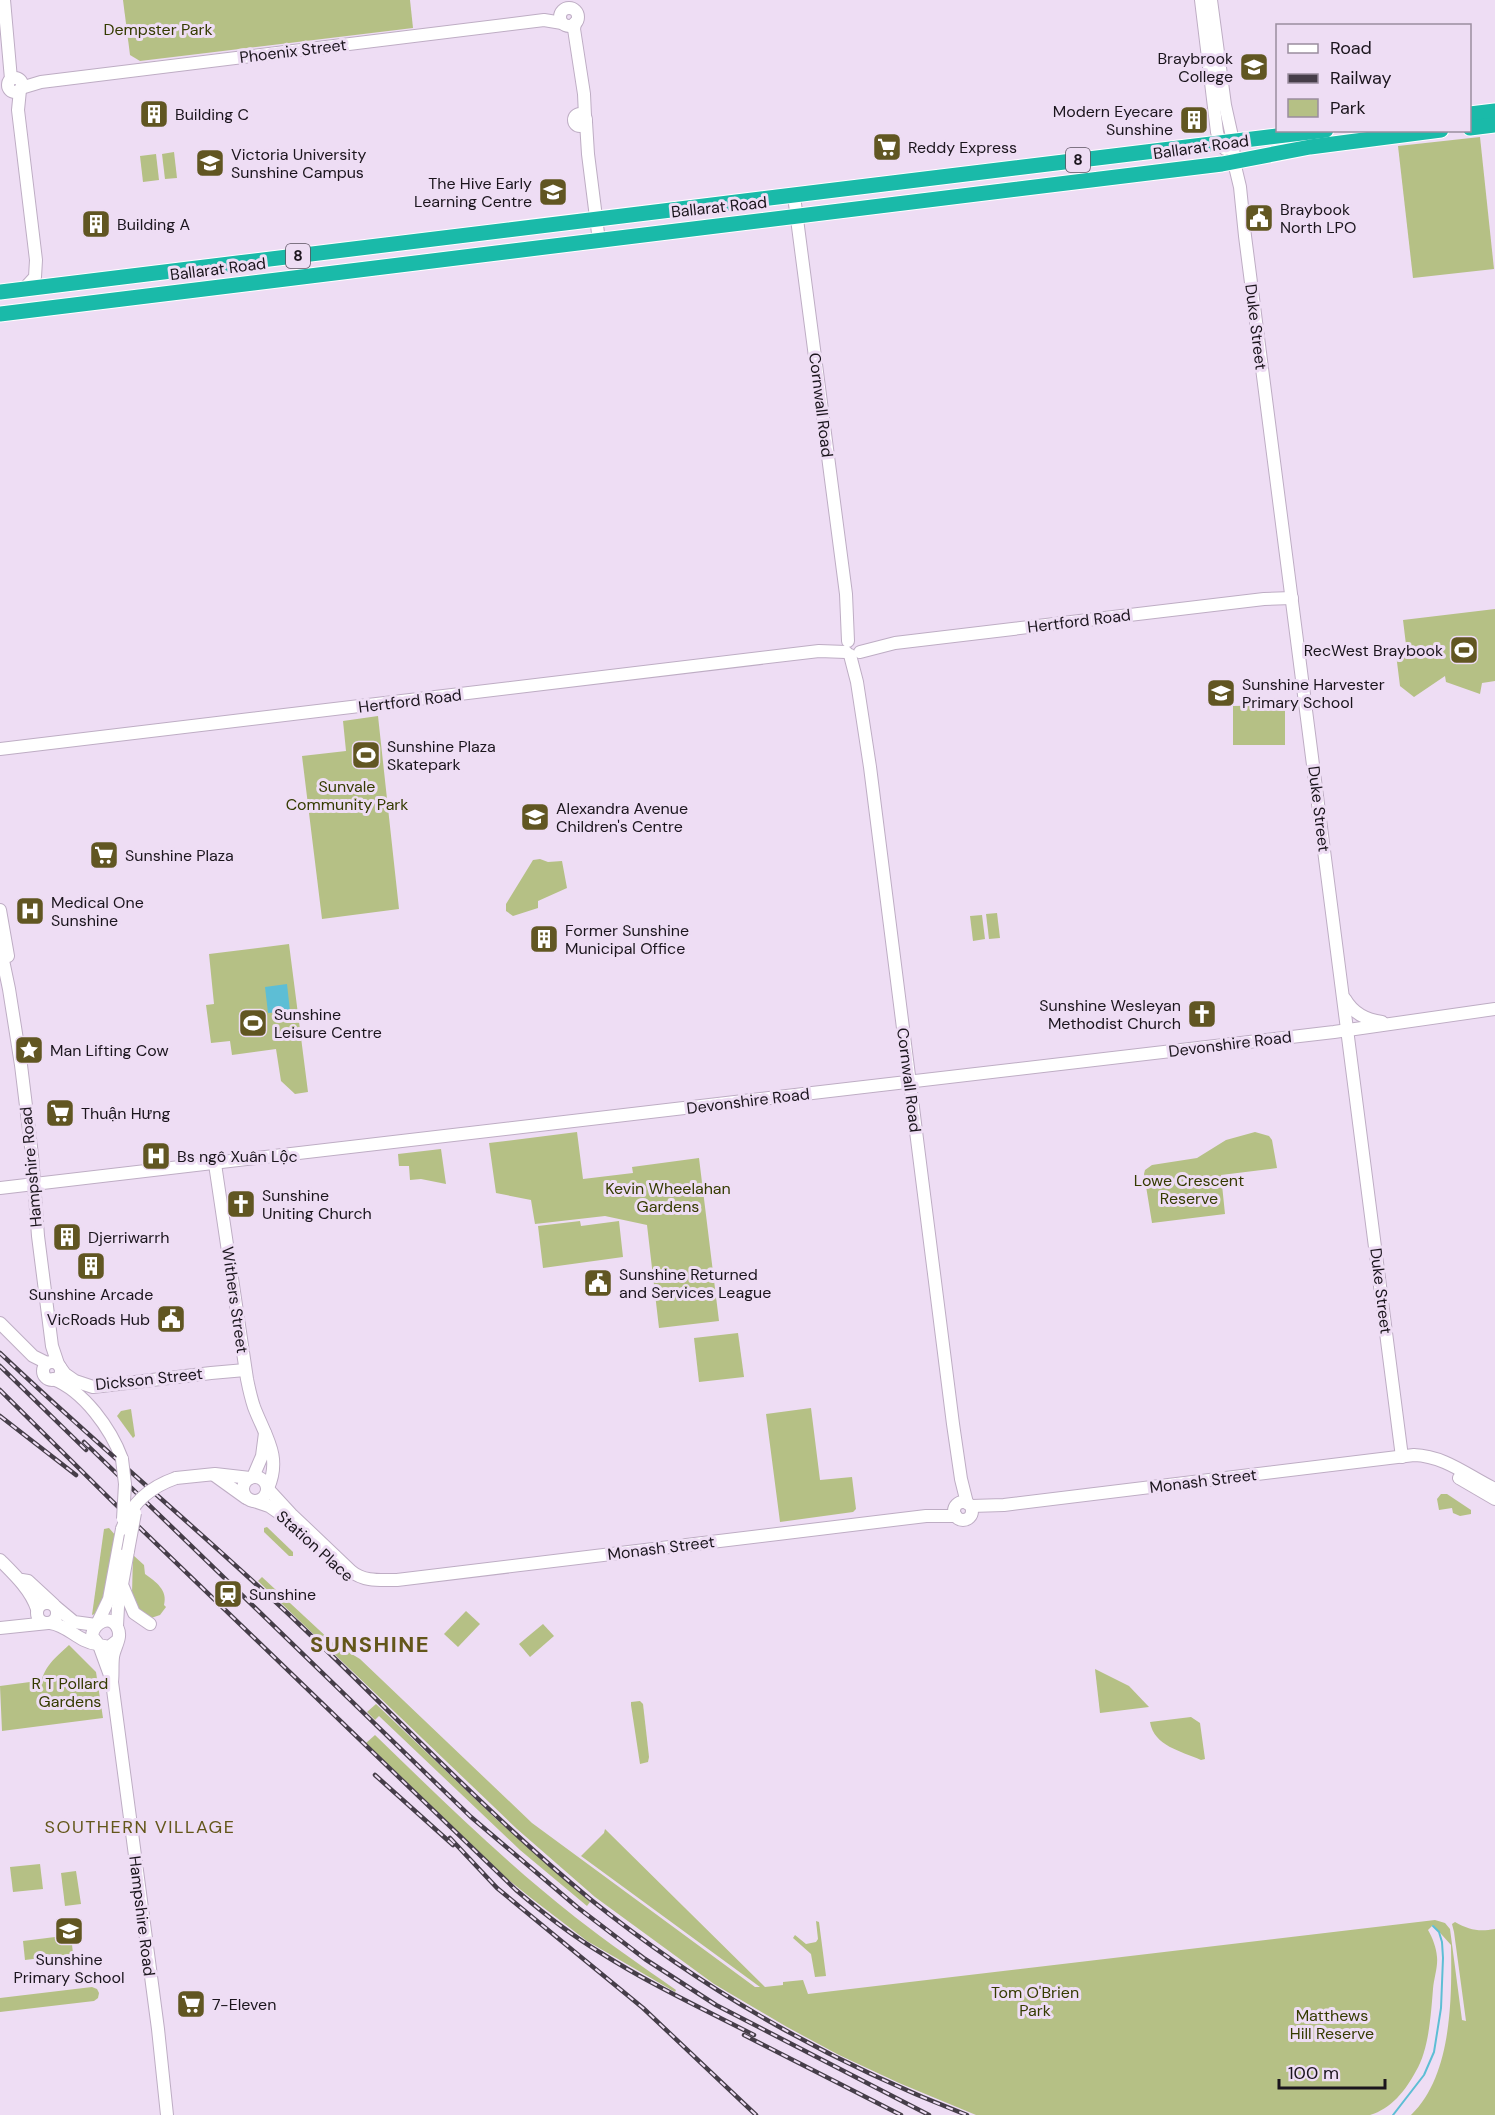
<svg xmlns="http://www.w3.org/2000/svg" width="1495" height="2115" viewBox="0 0 1495 2115" font-family="'DM Sans',sans-serif">
	<style>
		.green { fill: #b5c085 }
		.water { fill: #5dbed5 }
		.lines { fill: none; stroke-linecap: round; stroke-linejoin: round }
		.stream { stroke: #5dbed5; stroke-width: 2 }
		.secondary-casing { stroke: #beadc4; stroke-width: 14 }
		.highway-casing { stroke: #fff; stroke-width: 17 }
		.secondary { stroke: #fff; stroke-width: 12 }
		.highway { stroke: #1abaa9; stroke-width: 15 }
		.rail-casing { stroke: #463e49; stroke-width: 4.5 }
		.rail { stroke: #eeddf4; stroke-width: 2; stroke-dasharray: 7; stroke-linecap: butt }
		.secondary-bridge-casing { stroke: #beadc4; stroke-width: 14; stroke-linecap: butt }
		.secondary-bridge { stroke: #fff; stroke-width: 12 }
		.labels { text-anchor: middle; dominant-baseline: central; stroke-width: 6; stroke-linejoin: round; paint-order: stroke }
		.shield { fill: #eeddf4; stroke: #5a515e; stroke-width: 1.5 }
		.shield-label { font-size: 15px; font-weight: bold; fill: #1b151d }
		.park-label { font-size: 16px; fill: #353b01; stroke: #eeddf4 }
		.street-label { font-size: 16px; fill: #1b151d; stroke: #eeddf4 }
		.poi-label { font-size: 16px; fill: #1b151d; stroke: #eeddf4; text-anchor: start }
		.neighbourhood-label { font-size: 18px; letter-spacing: 1.5px; fill: #63561a; stroke: #eeddf4 }
		.district-label { font-size: 22px; font-weight: bold; letter-spacing: 1.5px; fill: #63561a; stroke: #eeddf4 }
	</style>
	<rect width="100%" height="100%" fill="#eeddf4"/>
	<g class="green">
		<path d="M123 0H410L413 28 140 61 130 55Z"/>
		<path d="M1480 137 1494 269 1413 278 1398 146Z"/>
		<path d="M174 152 177 178 165 179 162 154Z"/>
		<path d="M156 154 159 180 143 182 140 156Z"/>
		<path d="M1495 609V681L1482 683 1480 694 1446 682 1445 676 1414 697 1400 686 1396 654 1407 653 1403 620Z"/>
		<path d="M1285 705V745H1233V706Z"/>
		<path d="M378 716 399 909 322 919 302 756 346 751 343 721Z"/>
		<path d="M540 859 548 862 562 861 567 888 538 901V908L513 916 506 911V904L533 860Z"/>
		<path d="M997 913 1000 938 989 939 986 914Z"/>
		<path d="M982 915 985 939 973 941 970 916Z"/>
		<path d="M289 944 308 1092 295 1094 281 1081 276 1049 232 1055 230 1041 211 1043 206 1005 214 1004 209 954Z"/>
		<path d="M577 1132 583 1179 633 1173 632 1167 699 1158 719 1321 659 1328 647 1225 605 1216 535 1224 531 1200 496 1193 489 1143Z"/>
		<path d="M1255 1132 1269 1136 1272 1140 1277 1168 1221 1175 1225 1214 1152 1223 1144 1174 1145 1170 1152 1165 1197 1158 1226 1140Z"/>
		<path d="M441 1149 446 1184 421 1179 410 1180 409 1166H399L398 1154Z"/>
		<path d="M580 1221 581 1226 619 1221 623 1257 543 1268 538 1226Z"/>
		<path d="M738 1333 744 1377 699 1382 694 1338Z"/>
		<path d="M811 1408 820 1480 852 1477 856 1509 853 1512 780 1522 766 1414Z"/>
		<path d="M131 1409 135 1436 133 1438 117 1416 121 1411Z"/>
		<path d="M1441 1494H1447L1471 1510V1514L1460 1516 1453 1513 1452 1508 1439 1510 1437 1499Z"/>
		<path d="M267 1527 293 1552V1556H289L264 1532V1528Z"/>
		<path d="M109 1528 116 1536 103 1598 97 1613 92 1615 104 1529Z"/>
		<path d="M133 1555 144 1565 145 1574C156 1582 168 1590 164 1605L166 1607 160 1615 151 1618 136 1611 132 1594Z"/>
		<path d="M262 1577 332 1642 360 1659 532 1823 755 1987H760L581 1856 604 1833 605 1829 765 1987 783 1985V1982L803 1980 808 1994 1435 1920 1445 1923 1450 1929 1462 2020 1466 2021 1454 1932 1452 1924 1455 1922C1469 1930 1479 1932 1495 1929V2115H1411C1452 2076 1452 1998 1451 1945L1433 1925 1428 1930C1433 1939 1436 1947 1437 1957 1438 1967 1434 1978 1433 1989 1431 2013 1429 2050 1416 2071 1406 2090 1391 2109 1370 2115H976L899 2083 839 2055 787 2027 714 1984 595 1897 517 1829 258 1581Z"/>
		<path d="M466 1611 480 1624 458 1647 444 1634Z"/>
		<path d="M543 1624 554 1636 530 1657 519 1644Z"/>
		<path d="M69 1645 96 1672 103 1718 2 1731 0 1686 30 1682 35 1686H41C42 1668 56 1657 69 1645Z"/>
		<path d="M1095 1669 1129 1686 1149 1707 1100 1713Z"/>
		<path d="M640 1701 643 1704 649 1757 648 1762 640 1764 631 1705V1702Z"/>
		<path d="M376 1704 496 1819 590 1902 587 1906 520 1850 379 1716 375 1720 367 1712Z"/>
		<path d="M1191 1717 1200 1723 1205 1759 1201 1760C1181 1751 1154 1746 1150 1722Z"/>
		<path d="M375 1735C440 1798 504 1861 575 1917 608 1943 642 1966 676 1990L675 1992 587 1941 531 1898 505 1877 366 1743Z"/>
		<path d="M40 1864 43 1889 13 1892 10 1867Z"/>
		<path d="M76 1871 81 1904 65 1906 61 1873Z"/>
		<path d="M816 1921 819 1922 826 1976 815 1977 811 1954 793 1938 795 1935 806 1944 816 1942 818 1939Z"/>
		<path d="M71 1935 73 1954 25 1960 23 1941Z"/>
		<path d="M92 1987 97 1989 99 1993 98 1998 94 2001 0 2012V1998Z"/>
	</g>
	<path class="water" d="M287 984 290 1011 268 1013 265 987Z"/>
	<g class="lines">
		<path class="stream" d="M1393 2115 1424 2075 1434 2052 1441 2008 1443 1958 1442 1942 1439 1932 1433 1926"/>
		<g class="secondary-casing">
			<g id="secondary">
				<path d="M4 0 11 79"/>
				<path d="M1201 0 1217 132 1220 143 1225 149"/>
				<path d="M1211 0 1225 105 1233 141 1234 162 1240 187 1245 236 1402 1457"/>
				<circle cx="569" cy="17" r="9"/>
				<path d="M575 23 574 29 584 94 585 116"/>
				<circle cx="15" cy="85" r="7"/>
				<path d="M21 88 41 82 544 20 562 23"/>
				<path d="M20 90 18 110 36 260 35 277 24 289"/>
				<circle cx="580" cy="120" r="6"/>
				<path d="M586 122 588 154 599 241"/>
				<path d="M794 196 846 594 848 641"/>
				<path d="M860 652 895 643 1264 599 1292 598"/>
				<path d="M850 655 857 682 870 767 953 1424 961 1479 967 1503"/>
				<path d="M0 749 819 651 846 652"/>
				<path d="M0 910 8 956"/>
				<path d="M0 946 9 989 21 1065 32 1155 38 1236 52 1346 58 1364"/>
				<path d="M1345 999C1353 1013 1366 1020 1382 1022"/>
				<path d="M215 1164 247 1379C249 1389 251 1398 254 1407 265 1436 282 1456 268 1488"/>
				<path d="M0 1188 1334 1032 1495 1009"/>
				<path d="M0 1323 33 1356 47 1363"/>
				<circle cx="52" cy="1371" r="9"/>
				<path d="M60 1367 65 1374 75 1381 93 1387 211 1373 245 1370"/>
				<path d="M53 1379C84 1391 111 1429 122 1459"/>
				<path d="M214 1475 246 1498"/>
				<circle cx="255" cy="1489" r="12"/>
				<path d="M253 1477 262 1456 265 1433"/>
				<path d="M176 1478 215 1474 250 1478"/>
				<path d="M1459 1478 1495 1499"/>
				<path d="M268 1489 291 1514 351 1571C364 1582 380 1580 397 1580L926 1516H956"/>
				<path d="M254 1501 269 1506 285 1517"/>
				<circle cx="963" cy="1511" r="9"/>
				<path d="M971 1506 1004 1505 1414 1455C1445 1456 1468 1476 1495 1489"/>
				<path d="M0 1560C14 1574 31 1590 37 1609"/>
				<path d="M22 1580 28 1581 54 1605"/>
				<path d="M123 1587 134 1613 150 1624"/>
				<circle cx="47" cy="1613" r="10"/>
				<path d="M56 1607 74 1622 96 1625"/>
				<path d="M50 1623C68 1625 78 1642 97 1644"/>
				<path d="M97 1624 109 1599 122 1529"/>
				<path d="M117 1626 118 1607 128 1551"/>
				<path d="M0 1628 48 1623"/>
				<path d="M118 1640 109 1647 99 1645 92 1636C93 1622 112 1613 118 1629 122 1638 114 1648 113 1657 112 1665 113 1674 112 1682L158 2029 167 2115"/>
				<path d="M99 1645 111 1678"/>
			</g>
		</g>
		<g class="highway-casing">
			<g id="highway">
				<path d="M1470 114 1495 111"/>
				<path d="M1470 128 1495 125"/>
				<path d="M0 292 1326 130"/>
				<path d="M0 314 1222 164 1310 147 1441 130"/>
			</g>
		</g>
		<use href="#secondary" class="secondary"/>
		<use href="#highway" class="highway"/>
		<g class="rail-casing">
			<g id="rail">
				<path d="M0 1353C98 1446 202 1532 300 1625 396 1716 487 1814 590 1899 703 1990 832 2063 967 2115"/>
				<path d="M0 1366 86 1450"/>
				<path d="M0 1390 112 1501 516 1890C543 1913 571 1935 601 1953 650 1984 703 2009 754 2035"/>
				<path d="M0 1416 76 1475"/>
				<path d="M84 1442 471 1817 577 1907 645 1959 716 2005 929 2115"/>
				<path d="M375 1775 453 1845"/>
				<path d="M450 1838 497 1888 643 2008 756 2115"/>
				<path d="M744 2035 901 2115"/>
			</g>
		</g>
		<use href="#rail" class="rail"/>
		<g class="secondary-bridge-casing">
			<g id="secondary-bridge">
				<path d="M122 1459 125 1484 123 1519"/>
				<path d="M122 1529C131 1503 150 1487 176 1478"/>
				<path d="M128 1551 135 1513"/>
			</g>
		</g>
		<use href="#secondary-bridge" class="secondary-bridge"/>
	</g>
	<defs>
		<g id="school-square" transform="scale(1.5)"><rect x="-9" y="-9" width="18" height="18" rx="4" fill="#615622" stroke="#eeddf4"/><path d="M0-5L7-2L0 1L-7-2ZM-4 1L0 2.5L4 1V4Q0 6-4 4Z" fill="#fff"/></g>
		<g id="building-square" transform="scale(1.5)"><rect x="-9" y="-9" width="18" height="18" rx="4" fill="#615622" stroke="#eeddf4"/><path d="M-4-6H4V6H1V3H-1V6H-4ZM-2.5-4.3h1.7v1.8h-1.7ZM.8-4.3h1.7v1.8H.8ZM-2.5-1h1.7V.8h-1.7ZM.8-1h1.7V.8H.8Z" fill="#fff"/></g>
		<g id="supermarket-square" transform="scale(1.5)"><rect x="-9" y="-9" width="18" height="18" rx="4" fill="#615622" stroke="#eeddf4"/><path d="M-6-5.5h2.5l.6 2H6L4.5 2H-2.5L-4.4-4H-6ZM-1.5 3.2a1.3 1.3 0 1 0 .1 0ZM3 3.2a1.3 1.3 0 1 0 .1 0Z" fill="#fff"/></g>
		<g id="university-square" transform="scale(1.5)"><rect x="-9" y="-9" width="18" height="18" rx="4" fill="#615622" stroke="#eeddf4"/><path d="M0-5L7-2L0 1L-7-2ZM-4 1L0 2.5L4 1V4Q0 6-4 4Z" fill="#fff"/></g>
		<g id="civic-square" transform="scale(1.5)"><rect x="-9" y="-9" width="18" height="18" rx="4" fill="#615622" stroke="#eeddf4"/><path d="M-.6-6.5H3V-4.5H.6V-3L4-1V1h2V6H-6V1h2V-1L-.6-3ZM-1.2 2.5V6h2.4V2.5Z" fill="#fff"/></g>
		<g id="stadium-square" transform="scale(1.5)"><rect x="-9" y="-9" width="18" height="18" rx="4" fill="#615622" stroke="#eeddf4"/><path d="M0-5a6.5 5 0 1 0 0 10a6.5 5 0 1 0 0-10ZM-3.5-1.8h7v3.6h-7Z" fill="#fff"/></g>
		<g id="hospital-square" transform="scale(1.5)"><rect x="-9" y="-9" width="18" height="18" rx="4" fill="#615622" stroke="#eeddf4"/><path d="M-5-5h3v3.5h4V-5h3V5h-3V1.5h-4V5h-3Z" fill="#fff"/></g>
		<g id="church-square" transform="scale(1.5)"><rect x="-9" y="-9" width="18" height="18" rx="4" fill="#615622" stroke="#eeddf4"/><path d="M-1.2-6h2.4v3.5h3.3v2.4h-3.3V6h-2.4V-.1h-3.3v-2.4h3.3Z" fill="#fff"/></g>
		<g id="sight-square" transform="scale(1.5)"><rect x="-9" y="-9" width="18" height="18" rx="4" fill="#615622" stroke="#eeddf4"/><path d="M0-6L1.8-2.2L6-1.7L2.9 1.2L3.7 5.4L0 3.3L-3.7 5.4L-2.9 1.2L-6-1.7L-1.8-2.2Z" fill="#fff"/></g>
		<g id="station-square" transform="scale(1.5)"><rect x="-9" y="-9" width="18" height="18" rx="4" fill="#615622" stroke="#eeddf4"/><path d="M-3-6H3Q5-6 5-4V2Q5 4 3 4L4.5 6H3L1.5 4h-3L-3 6H-4.5L-3 4Q-5 4-5 2V-4Q-5-6-3-6ZM-3.5-4v3h7v-3ZM-3.5 1v1.5H-2V1ZM2 1v1.5H3.5V1Z" fill="#fff"/></g>
	</defs>
	<g fill-rule="evenodd">
		<use href="#school-square" x="1254" y="67"/>
		<use href="#building-square" x="154" y="114"/>
		<use href="#building-square" x="1194" y="120"/>
		<use href="#supermarket-square" x="887" y="147"/>
		<use href="#university-square" x="210" y="163"/>
		<use href="#school-square" x="553" y="192"/>
		<use href="#civic-square" x="1259" y="218"/>
		<use href="#building-square" x="96" y="224"/>
		<use href="#stadium-square" x="1464" y="650"/>
		<use href="#school-square" x="1221" y="693"/>
		<use href="#stadium-square" x="366" y="755"/>
		<use href="#school-square" x="535" y="817"/>
		<use href="#supermarket-square" x="104" y="855"/>
		<use href="#hospital-square" x="30" y="911"/>
		<use href="#building-square" x="544" y="939"/>
		<use href="#church-square" x="1202" y="1014"/>
		<use href="#stadium-square" x="253" y="1023"/>
		<use href="#sight-square" x="29" y="1050"/>
		<use href="#supermarket-square" x="60" y="1113"/>
		<use href="#hospital-square" x="156" y="1156"/>
		<use href="#church-square" x="241" y="1204"/>
		<use href="#building-square" x="67" y="1237"/>
		<use href="#building-square" x="91" y="1266"/>
		<use href="#civic-square" x="598" y="1283"/>
		<use href="#civic-square" x="171" y="1319"/>
		<use href="#station-square" x="228" y="1594"/>
		<use href="#school-square" x="69" y="1931"/>
		<use href="#supermarket-square" x="191" y="2004"/>
	</g>
	<g class="labels">
		<g class="shield">
			<rect x="1066" y="148" width="24" height="24" rx="4.5"/>
			<rect x="286" y="244" width="24" height="24" rx="4.5"/>
		</g>
		<g class="shield-label">
			<text x="1078" y="160">8</text>
			<text x="298" y="256">8</text>
		</g>
		<g class="park-label">
			<text x="158" y="29">Dempster Park</text>
			<text x="347" y="786">Sunvale<tspan x="347" dy="18">Community Park</tspan></text>
			<text x="1189" y="1180">Lowe Crescent<tspan x="1189" dy="18">Reserve</tspan></text>
			<text x="668" y="1188">Kevin Wheelahan<tspan x="668" dy="18">Gardens</tspan></text>
			<text x="70" y="1683">R T Pollard<tspan x="70" dy="18">Gardens</tspan></text>
			<text x="1035" y="1992">Tom O'Brien<tspan x="1035" dy="18">Park</tspan></text>
			<text x="1332" y="2015">Matthews<tspan x="1332" dy="18">Hill Reserve</tspan></text>
		</g>
		<g class="street-label">
			<text transform="translate(293 51) rotate(-7)">Phoenix Street</text>
			<text transform="translate(1201 147) rotate(-8)">Ballarat Road</text>
			<text transform="translate(719 207) rotate(-6)">Ballarat Road</text>
			<text transform="translate(218 269) rotate(-7)">Ballarat Road</text>
			<text transform="translate(1256 327) rotate(83)">Duke Street</text>
			<text transform="translate(821 405) rotate(83)">Cornwall Road</text>
			<text transform="translate(1079 621) rotate(-7)">Hertford Road</text>
			<text transform="translate(410 701) rotate(-7)">Hertford Road</text>
			<text transform="translate(1319 809) rotate(83)">Duke Street</text>
			<text transform="translate(1230 1044) rotate(-7)">Devonshire Road</text>
			<text transform="translate(909 1080) rotate(83)">Cornwall Road</text>
			<text transform="translate(748 1101) rotate(-7)">Devonshire Road</text>
			<text transform="translate(31 1167) rotate(-95)">Hampshire Road</text>
			<text transform="translate(1381 1291) rotate(83)">Duke Street</text>
			<text transform="translate(235 1300) rotate(82)">Withers Street</text>
			<text transform="translate(149 1379) rotate(-6)">Dickson Street</text>
			<text transform="translate(1203 1481) rotate(-7)">Monash Street</text>
			<text transform="translate(315 1546) rotate(42)">Station Place</text>
			<text transform="translate(661 1548) rotate(-7)">Monash Street</text>
			<text transform="translate(142 1916) rotate(83)">Hampshire Road</text>
		</g>
		<g class="poi-label">
			<text x="1233" y="58" text-anchor="end">Braybrook<tspan x="1233" dy="18">College</tspan></text>
			<text x="1173" y="111" text-anchor="end">Modern Eyecare<tspan x="1173" dy="18">Sunshine</tspan></text>
			<text x="175" y="114">Building C</text>
			<text x="908" y="147">Reddy Express</text>
			<text x="231" y="154">Victoria University<tspan x="231" dy="18">Sunshine Campus</tspan></text>
			<text x="532" y="183" text-anchor="end">The Hive Early<tspan x="532" dy="18">Learning Centre</tspan></text>
			<text x="1280" y="209">Braybook<tspan x="1280" dy="18">North LPO</tspan></text>
			<text x="117" y="224">Building A</text>
			<text x="1443" y="650" text-anchor="end">RecWest Braybook</text>
			<text x="1242" y="684">Sunshine Harvester<tspan x="1242" dy="18">Primary School</tspan></text>
			<text x="387" y="746">Sunshine Plaza<tspan x="387" dy="18">Skatepark</tspan></text>
			<text x="556" y="808">Alexandra Avenue<tspan x="556" dy="18">Children's Centre</tspan></text>
			<text x="125" y="855">Sunshine Plaza</text>
			<text x="51" y="902">Medical One<tspan x="51" dy="18">Sunshine</tspan></text>
			<text x="565" y="930">Former Sunshine<tspan x="565" dy="18">Municipal Office</tspan></text>
			<text x="1181" y="1005" text-anchor="end">Sunshine Wesleyan<tspan x="1181" dy="18">Methodist Church</tspan></text>
			<text x="274" y="1014">Sunshine<tspan x="274" dy="18">Leisure Centre</tspan></text>
			<text x="50" y="1050">Man Lifting Cow</text>
			<text x="81" y="1113">Thuận Hưng</text>
			<text x="177" y="1156">Bs ngô Xuân Lộc</text>
			<text x="262" y="1195">Sunshine<tspan x="262" dy="18">Uniting Church</tspan></text>
			<text x="88" y="1237">Djerriwarrh</text>
			<text x="619" y="1274">Sunshine Returned<tspan x="619" dy="18">and Services League</tspan></text>
			<text x="91" y="1294" text-anchor="middle">Sunshine Arcade</text>
			<text x="150" y="1319" text-anchor="end">VicRoads Hub</text>
			<text x="249" y="1594">Sunshine</text>
			<text x="69" y="1959" text-anchor="middle">Sunshine<tspan x="69" dy="18">Primary School</tspan></text>
			<text x="212" y="2004">7-Eleven</text>
		</g>
		<g class="neighbourhood-label">
			<text x="140" y="1827">SOUTHERN VILLAGE</text>
		</g>
		<g class="district-label">
			<text x="370" y="1644">SUNSHINE</text>
		</g>
	</g>
	<rect x="1276" y="24" width="195" height="108" fill="#eeddf4" stroke="#9a8d9e" stroke-width="1.5"/>
	<rect x="1288" y="44" width="30" height="9" fill="#ffffff" stroke="#9a8d9e" stroke-width="1.5"/>
	<text x="1330" y="54" font-size="18" fill="#1b151d">Road</text>
	<rect x="1288" y="74" width="30" height="9" fill="#463e49" stroke="#9a8d9e" stroke-width="1.5"/>
	<text x="1330" y="84" font-size="18" fill="#1b151d">Railway</text>
	<rect x="1288" y="99" width="30" height="18" fill="#b5c085" stroke="#9a8d9e" stroke-width="1.5"/>
	<text x="1330" y="114" font-size="18" fill="#1b151d">Park</text>
	<path d="M1279 2079v9h106v-9" fill="none" stroke="#1b151d" stroke-width="3"/>
	<text x="1288" y="2079" font-size="18" fill="#1b151d" stroke="#eeddf4" stroke-width="4.5" paint-order="stroke">100 m</text>
</svg>
